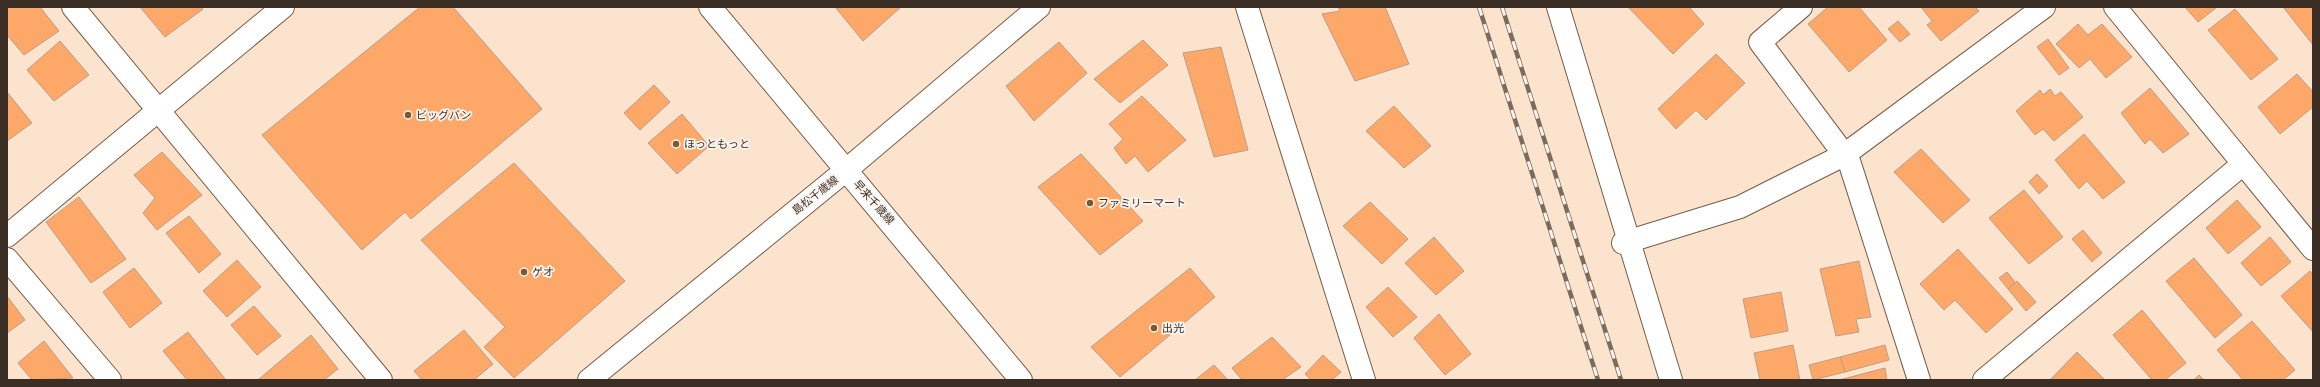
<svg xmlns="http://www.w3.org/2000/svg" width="2320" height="387" viewBox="0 0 2320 387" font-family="'PT Sans','Noto Sans JP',sans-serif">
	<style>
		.building { fill: #fda868; stroke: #bd9d86 }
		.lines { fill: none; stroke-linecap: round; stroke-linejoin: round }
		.minor-casing { stroke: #775d45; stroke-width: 24 }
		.major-casing { stroke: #775d45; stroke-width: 24 }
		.minor { stroke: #fff; stroke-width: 22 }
		.major { stroke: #fff; stroke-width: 22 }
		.rail-casing { stroke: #7c6b5d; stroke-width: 4.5 }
		.rail { stroke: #faf4ef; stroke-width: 3; stroke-dasharray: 9; stroke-linecap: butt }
		.poi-dot { fill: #785a2e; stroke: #faf4ef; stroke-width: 1.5 }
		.labels { text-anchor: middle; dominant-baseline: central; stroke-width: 3.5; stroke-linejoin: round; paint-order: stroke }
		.poi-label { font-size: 11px; fill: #3b2f25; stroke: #faf4ef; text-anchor: start }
		.street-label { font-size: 11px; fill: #3b2f25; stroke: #faf4ef }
	</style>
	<rect width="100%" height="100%" fill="#fce3cd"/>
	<g class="building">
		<path d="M7 7H40L59 31 24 55 7 35Z"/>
		<path d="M140 7H201L203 9 165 37Z"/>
		<path d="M420 7H453L542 109 411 219 405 212 362 250 262 135Z"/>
		<path d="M835 7H901L863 41Z"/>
		<path d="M1338 7H1385L1409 64 1355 81 1322 14 1340 11Z"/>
		<path d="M1628 7H1689L1704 24 1673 54Z"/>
		<path d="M1828 7H1859L1887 40 1849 72 1808 24Z"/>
		<path d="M1921 7H1975L1979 11 1941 41 1927 25 1932 21Z"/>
		<path d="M2185 7H2217L2198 22Z"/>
		<path d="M2283 7H2313V45Z"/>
		<path d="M2235 9 2278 59 2251 80 2208 30Z"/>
		<path d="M1898 21 1910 34 1900 42 1888 29Z"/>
		<path d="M2078 24 2088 35 2102 24 2132 57 2106 78 2090 59 2079 68 2056 44Z"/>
		<path d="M2048 39 2069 68 2059 75 2037 47Z"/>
		<path d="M1143 40 1168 65 1120 103 1094 79Z"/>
		<path d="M60 41 89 75 54 101 27 70Z"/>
		<path d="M1059 42 1087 73 1034 121 1006 86Z"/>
		<path d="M1221 47 1248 150 1214 157 1183 53Z"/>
		<path d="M1716 54 1745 83 1706 120 1696 110 1676 129 1658 109Z"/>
		<path d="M2297 74 2313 92V107L2280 134 2258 107Z"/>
		<path d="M654 85 670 102 640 130 624 113Z"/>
		<path d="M2150 88 2189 134 2163 153 2150 139 2145 144 2121 113Z"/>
		<path d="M2050 89 2055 96 2061 92 2083 117 2054 141 2043 129 2035 135 2016 111 2040 90 2043 95Z"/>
		<path d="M7 92 32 123 7 141Z"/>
		<path d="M1142 96 1186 140 1148 172 1135 156 1126 164 1114 148 1123 139 1109 124Z"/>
		<path d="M1394 106 1431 146 1404 168 1366 131Z"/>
		<path d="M682 114 709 146 677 174 648 143Z"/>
		<path d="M2084 134 2125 182 2103 199 2087 181 2079 189 2055 160Z"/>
		<path d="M1921 149 1970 200 1943 223 1894 172Z"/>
		<path d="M162 152 202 195 157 230 143 213 155 198 134 175Z"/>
		<path d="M1081 154 1143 221 1100 255 1038 187Z"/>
		<path d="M514 163 625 281 514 378 484 347 505 327 421 240Z"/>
		<path d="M2037 174 2048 186 2039 194 2029 182Z"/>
		<path d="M2024 190 2063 237 2029 264 1989 218Z"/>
		<path d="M79 197 126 259 91 283 46 222Z"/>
		<path d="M2237 200 2261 227 2228 254 2206 228Z"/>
		<path d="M1370 202 1408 239 1382 264 1343 226Z"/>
		<path d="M189 216 221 254 199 273 166 233Z"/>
		<path d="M2083 230 2102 253 2092 262 2072 239Z"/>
		<path d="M1434 237 1464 271 1436 295 1405 263Z"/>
		<path d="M2270 237 2291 262 2261 286 2241 263Z"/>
		<path d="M1958 249 2013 309 1986 333 1955 300 1944 310 1920 284Z"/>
		<path d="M2194 258 2242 315 2215 338 2166 281Z"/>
		<path d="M237 260 261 287 227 317 203 291Z"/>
		<path d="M1859 261 1871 317 1856 319 1859 332 1836 336 1820 269Z"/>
		<path d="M134 268 162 303 130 328 103 292Z"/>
		<path d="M1190 268 1215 297 1120 377 1091 347Z"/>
		<path d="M2310 271 2313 275V332L2281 296Z"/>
		<path d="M2007 272 2015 282 2008 289 1999 278Z"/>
		<path d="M2017 281 2036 302 2026 311 2008 289Z"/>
		<path d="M1388 287 1417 317 1393 337 1366 307Z"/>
		<path d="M1781 292 1788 331 1751 338 1743 299Z"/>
		<path d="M7 296 25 320 7 333Z"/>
		<path d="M254 306 281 336 257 355 231 325Z"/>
		<path d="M2142 310 2186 363 2165 380H2152L2113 335Z"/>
		<path d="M1439 314 1471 354 1445 375 1414 338Z"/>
		<path d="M2252 321 2295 370 2283 380H2243L2217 350Z"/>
		<path d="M464 330 493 364 474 380H422L414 371Z"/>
		<path d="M188 332 226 380H187L163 351Z"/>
		<path d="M311 335 338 369 324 380H260L259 379Z"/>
		<path d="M1272 337 1301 367 1282 380H1242L1232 368Z"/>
		<path d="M44 341 73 378 32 380 18 363Z"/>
		<path d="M1793 345 1800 380H1760L1754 353Z"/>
		<path d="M1885 345 1889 360 1845 372 1840 357Z"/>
		<path d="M2077 352 2105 380H2050Z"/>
		<path d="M1323 355 1341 372 1332 380H1311L1305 374Z"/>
		<path d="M1840 357 1845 372 1813 380 1809 365Z"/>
		<path d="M1214 365 1228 380H1195Z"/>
		<path d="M1885 368 1887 380H1839Z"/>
		<path d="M2199 375 2204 380H2194Z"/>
	</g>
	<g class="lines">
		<g class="minor-casing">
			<g id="minor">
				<path d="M73 7 381 380"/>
				<path d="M1247 7 1364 380"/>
				<path d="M1558 7 1671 380"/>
				<path d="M1801 7 1760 42 1849 161 1919 380"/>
				<path d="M2115 7 2313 249"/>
				<path d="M7 236 283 7"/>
				<path d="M1623 243 1740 207 1844 155 2044 7"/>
				<path d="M7 259 110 380"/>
				<path d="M1984 380 2243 164"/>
			</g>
		</g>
		<g class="major-casing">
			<g id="major">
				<path d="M710 7 1021 380"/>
				<path d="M589 380 845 171 1039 7"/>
			</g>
		</g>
		<use href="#minor" class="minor"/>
		<use href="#major" class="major"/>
		<g class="rail-casing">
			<g id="rail">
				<path d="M1479 7 1598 380"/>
				<path d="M1502 7 1621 380"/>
			</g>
		</g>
		<use href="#rail" class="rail"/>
	</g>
	<g class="poi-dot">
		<circle cx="408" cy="115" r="4"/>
		<circle cx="676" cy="144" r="4"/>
		<circle cx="1090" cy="203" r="4"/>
		<circle cx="524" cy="272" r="4"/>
		<circle cx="1154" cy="328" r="4"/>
	</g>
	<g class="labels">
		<g class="poi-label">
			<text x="416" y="115">ビッグバン</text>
			<text x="684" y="144">ほっともっと</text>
			<text x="1098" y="203">ファミリーマート</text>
			<text x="532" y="272">ゲオ</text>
			<text x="1162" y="328">出光</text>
		</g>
		<g class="street-label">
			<text transform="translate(815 195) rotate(-38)">島松千歳線</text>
			<text transform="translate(874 202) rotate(48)">早来千歳線</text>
		</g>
	</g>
	<rect width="2320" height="387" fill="none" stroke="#3b2f25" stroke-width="16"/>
</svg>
